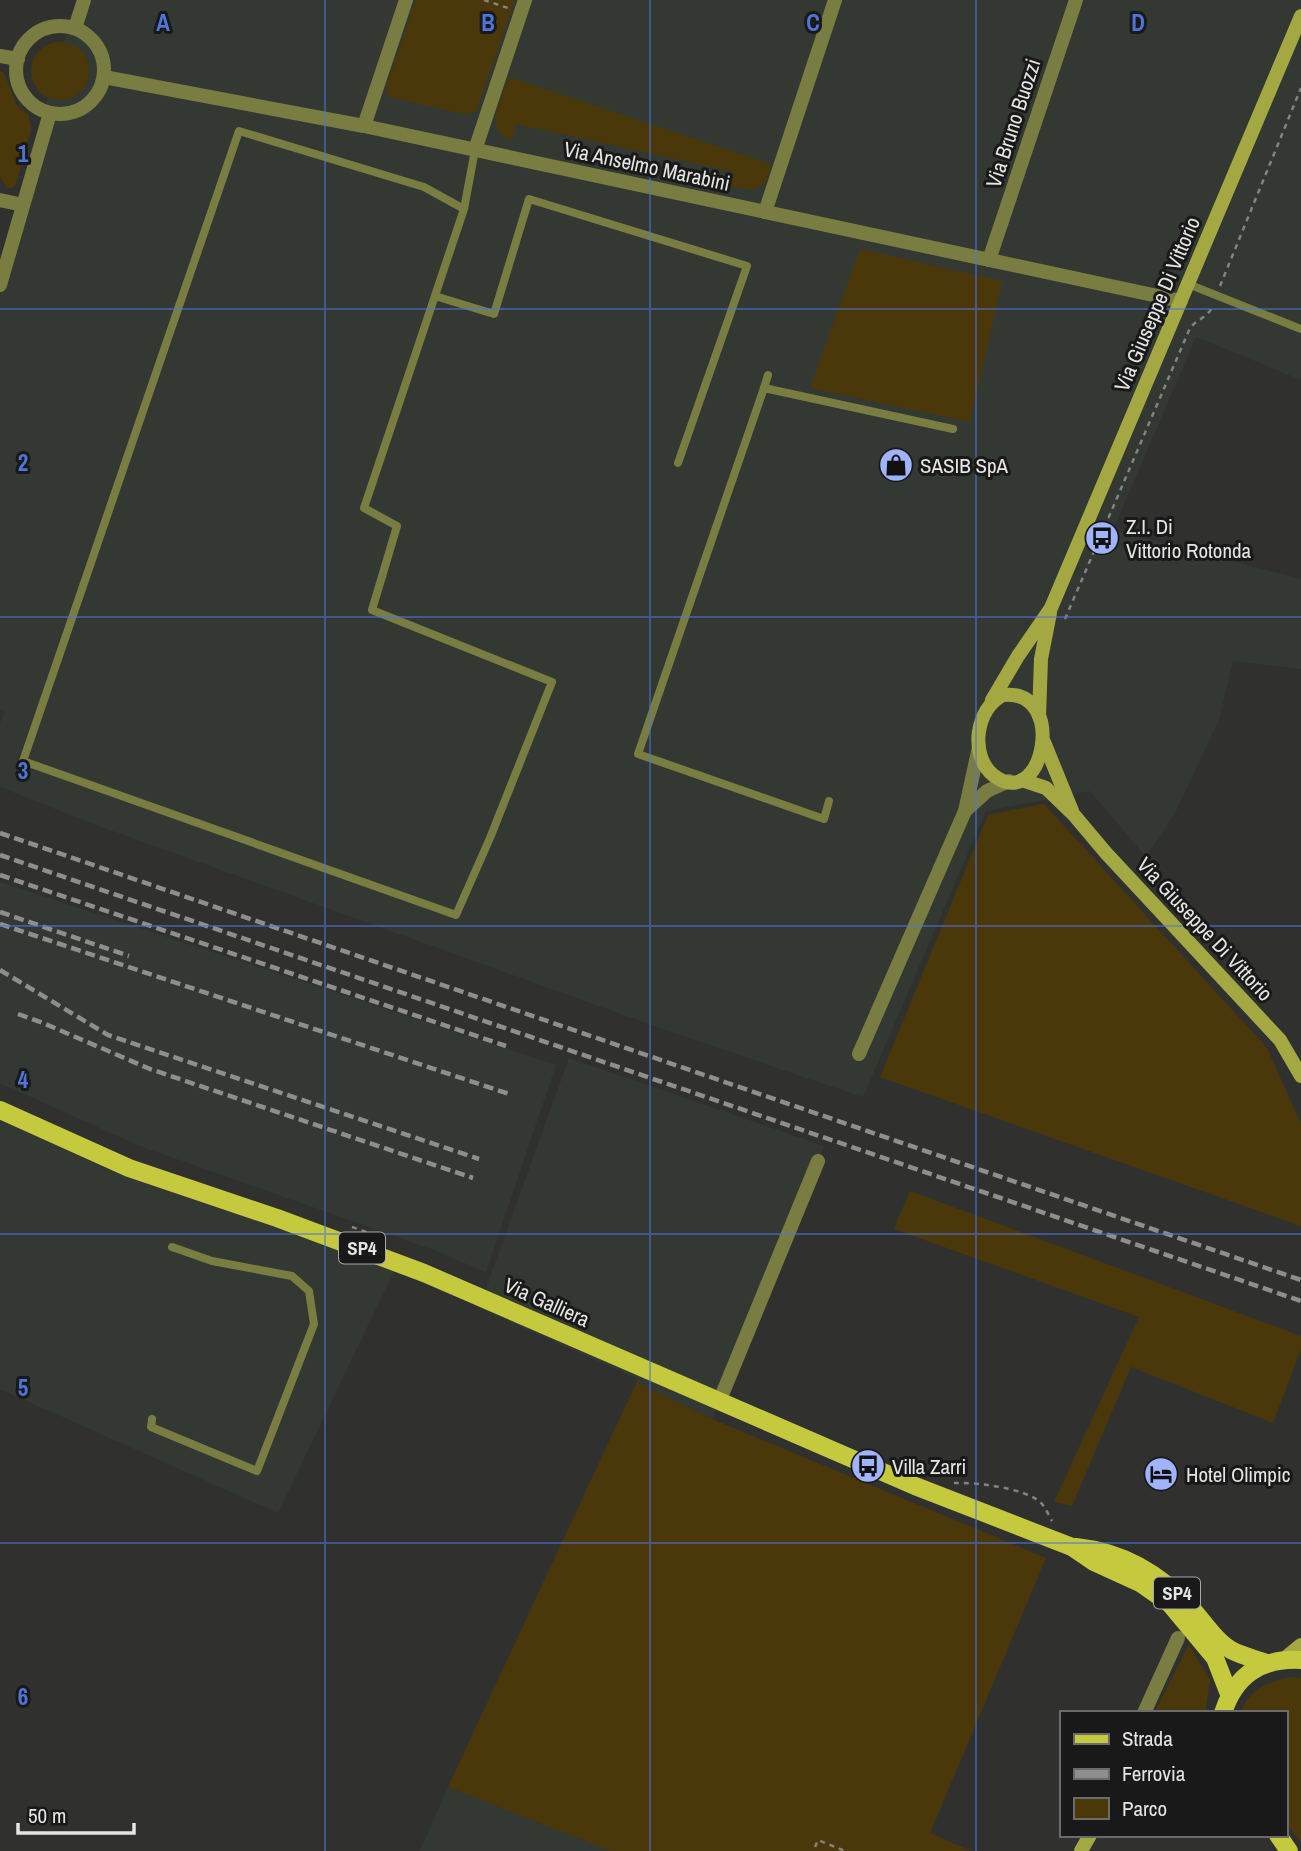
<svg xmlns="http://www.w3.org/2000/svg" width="1301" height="1851" viewBox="0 0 1301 1851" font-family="'Archivo Narrow',sans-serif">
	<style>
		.built { fill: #333932 }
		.green { fill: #4b380a }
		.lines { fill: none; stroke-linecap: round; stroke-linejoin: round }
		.path { stroke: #838482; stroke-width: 2.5; stroke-dasharray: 5 5; stroke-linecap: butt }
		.lane { stroke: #7a7d41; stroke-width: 8 }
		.street { stroke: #7a7d41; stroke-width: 14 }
		.secondary { stroke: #a4a842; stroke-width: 14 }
		.primary { stroke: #c4c93d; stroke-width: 18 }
		.rail { stroke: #8e8f8d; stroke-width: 4.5; stroke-dasharray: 10 5; stroke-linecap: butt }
		.grid { fill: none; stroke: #4f74db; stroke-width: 2; stroke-opacity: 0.55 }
		.labels { text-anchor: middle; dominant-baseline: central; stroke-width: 6; stroke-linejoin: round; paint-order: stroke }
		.shield { fill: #181918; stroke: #a8a8a7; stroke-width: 2 }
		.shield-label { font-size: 19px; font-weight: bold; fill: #e5e6e4 }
		.street-label { font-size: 21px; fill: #e5e6e4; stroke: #181918 }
		.poi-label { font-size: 21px; fill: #e5e6e4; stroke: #181918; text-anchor: start }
		.grid-label { font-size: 23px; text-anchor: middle; font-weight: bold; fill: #4f74db; stroke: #181918; stroke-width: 6; stroke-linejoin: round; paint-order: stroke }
	</style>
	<rect width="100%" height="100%" fill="#30312f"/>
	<g class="built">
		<path d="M76 0H1301V380L1196 337 1113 530 1301 579V669L1233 661 1219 720 1176 811 1146 857 1090 791 986 811 863 1097 660 1028 85 821 0 787V723L5 712 0 709V264Z"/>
		<path d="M0 882 556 1065 486 1272 434 1250 137 1145 0 1083Z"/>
		<path d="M569 1058 824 1146 712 1419 638 1384V1379L479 1308Z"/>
		<path d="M4 1118 99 1166 249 1214 395 1269 278 1513 0 1389V1119Z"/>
		<path d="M448 1787 611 1851H420Z"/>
	</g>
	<g class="green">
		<path d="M416 0H515L476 112 463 114 388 97 386 88Z"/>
		<circle cx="60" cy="71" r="29"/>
		<path d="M0 70 5 75 16 104 29 116 31 130 16 184 13 188H7L0 176Z"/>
		<path d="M509 77 771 164 766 182 752 190 731 187 734 172 516 124 512 140C482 132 502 97 509 77Z"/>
		<path d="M860 249 1002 281 970 422 810 388Z"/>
		<path d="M1044 804 1267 1048 1301 1124V1226L880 1077 988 815Z"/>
		<path d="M910 1191 1301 1336V1349L1273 1423 1131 1367 1072 1506 1054 1502 1139 1317 894 1229Z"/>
		<path d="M638 1379 639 1384 712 1419 1046 1558 930 1833 971 1851H611L448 1787Z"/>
		<path d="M1189 1645 1210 1680 1205 1713H1154Z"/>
		<path d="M1290 1677 1301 1678V1842L1285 1822V1713H1241C1247 1691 1269 1681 1290 1677Z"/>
	</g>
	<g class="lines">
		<g class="path">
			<path d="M484 0 508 8"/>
			<path d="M1220 286 1301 88"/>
			<path d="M1065 619 1190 328C1197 319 1209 317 1213 305"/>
			<path d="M352 1227 372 1234"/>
			<path d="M954 1483C974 1482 1025 1488 1040 1502 1045 1506 1049 1516 1052 1521"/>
			<path d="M815 1847 818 1840 845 1851"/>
		</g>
		<g class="lane">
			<path d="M464 209 424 187 239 131 23 761 456 915 490 838 552 682 372 610 397 526 364 508 464 209 475 150"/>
			<path d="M1188 284 1301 329"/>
			<path d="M435 296 494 314 529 199 747 266 678 463"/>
			<path d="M764 388 768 375"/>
			<path d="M829 801 824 819 638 754 764 388 953 429"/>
			<path d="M152 1419 151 1427 257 1471 314 1324 309 1291 292 1276 212 1261 172 1247"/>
		</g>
		<g class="street">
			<circle cx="60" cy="70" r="44"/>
			<path d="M75 28 84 0"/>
			<path d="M0 56 18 59"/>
			<path d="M104 77 364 126 1181 301"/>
			<path d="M364 126 406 0"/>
			<path d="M475 150 525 0"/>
			<path d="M0 200 23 205"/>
			<path d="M765 212 835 0"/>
			<path d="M989 260 1076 0"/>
			<path d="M0 285 50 113"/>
			<path d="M966 810 987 791 1009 781"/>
			<path d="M859 1054 965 811 979 747"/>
			<path d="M719 1402 818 1161"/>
			<path d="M1144 1713 1178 1638"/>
		</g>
		<g class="secondary">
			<path d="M1003 695C1069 688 1043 815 993 775 969 755 976 708 1003 695Z"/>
			<path d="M992 700 1018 656 1051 608 1301 16"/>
			<path d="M1039 716 1041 659 1050 613"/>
			<path d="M1044 742 1072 811"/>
			<path d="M1022 780 1046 788 1074 815 1106 853 1280 1040 1301 1076"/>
			<path d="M1284 1659 1301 1645"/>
			<path d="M1081 1851 1090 1835"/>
		</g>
		<g class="primary">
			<path d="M0 1110 129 1168 277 1218 424 1273 915 1486 1072 1547 1094 1562 1140 1583 1170 1604 1215 1658 1229 1694"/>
			<path d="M1076 1547C1124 1552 1161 1574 1193 1610 1205 1624 1216 1641 1231 1650 1242 1656 1256 1659 1267 1663"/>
			<path d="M1223 1713C1235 1675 1261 1658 1301 1660"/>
			<path d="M1278 1835 1289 1851"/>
		</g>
		<g class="rail">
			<path d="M0 833 1301 1280"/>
			<path d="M0 855 1301 1301"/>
			<path d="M0 875 506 1046"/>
			<path d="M0 912 129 956"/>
			<path d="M0 924 509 1094"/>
			<path d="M0 970 108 1035 479 1159"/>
			<path d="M18 1014 43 1023 150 1069 473 1178"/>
		</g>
	</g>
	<path class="grid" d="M325 0V1851M650 0V1851M976 0V1851M0 309H1301M0 617H1301M0 926H1301M0 1234H1301M0 1543H1301"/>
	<defs>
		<g id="shop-disc" transform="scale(1.75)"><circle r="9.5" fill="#a0b3fd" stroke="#181918"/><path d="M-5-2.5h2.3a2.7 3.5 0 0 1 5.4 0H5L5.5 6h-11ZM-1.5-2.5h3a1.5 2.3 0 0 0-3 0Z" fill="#111"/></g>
		<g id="bus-disc" transform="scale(1.75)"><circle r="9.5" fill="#a0b3fd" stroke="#181918"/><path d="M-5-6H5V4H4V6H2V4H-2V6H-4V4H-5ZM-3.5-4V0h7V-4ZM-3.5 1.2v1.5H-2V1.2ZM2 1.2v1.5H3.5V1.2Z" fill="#111"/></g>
		<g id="hotel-disc" transform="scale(1.75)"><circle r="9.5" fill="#a0b3fd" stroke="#181918"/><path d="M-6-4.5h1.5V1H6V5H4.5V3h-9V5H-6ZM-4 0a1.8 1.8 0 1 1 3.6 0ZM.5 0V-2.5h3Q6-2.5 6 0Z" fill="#111"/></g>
	</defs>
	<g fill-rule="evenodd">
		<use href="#shop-disc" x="896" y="465"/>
		<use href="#bus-disc" x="1102" y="538"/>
		<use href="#bus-disc" x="868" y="1466"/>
		<use href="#hotel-disc" x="1161" y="1474"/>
	</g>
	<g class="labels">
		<g class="shield">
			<rect x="339" y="1232.5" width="46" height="31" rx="5"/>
			<rect x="1154" y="1577.5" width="46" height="31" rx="5"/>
		</g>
		<g class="shield-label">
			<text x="362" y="1248">SP4</text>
			<text x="1177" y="1593">SP4</text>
		</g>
		<g class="street-label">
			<text transform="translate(1013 123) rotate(-72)">Via Bruno Buozzi</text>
			<text transform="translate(647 166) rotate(12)">Via Anselmo Marabini</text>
			<text transform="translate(1157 304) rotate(-67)">Via Giuseppe Di Vittorio</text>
			<text transform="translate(1205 929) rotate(47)">Via Giuseppe Di Vittorio</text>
			<text transform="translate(547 1302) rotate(24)">Via Galliera</text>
		</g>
		<g class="poi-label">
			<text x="920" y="465">SASIB SpA</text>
			<text x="1126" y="526">Z.I. Di<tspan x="1126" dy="24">Vittorio Rotonda</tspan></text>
			<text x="892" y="1466">Villa Zarri</text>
			<text x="1186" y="1474">Hotel Olimpic</text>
		</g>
	</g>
	<g class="grid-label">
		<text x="163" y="31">A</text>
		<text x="488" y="31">B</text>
		<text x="813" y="31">C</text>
		<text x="1138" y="31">D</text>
		<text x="23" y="162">1</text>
		<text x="23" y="471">2</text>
		<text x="23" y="779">3</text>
		<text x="23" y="1088">4</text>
		<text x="23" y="1396">5</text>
		<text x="23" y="1705">6</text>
	</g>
	<rect x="1060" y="1711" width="228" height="126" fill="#181918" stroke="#6a6b6a" stroke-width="2"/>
	<rect x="1074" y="1734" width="35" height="10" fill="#c4c93d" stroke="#6a6b6a" stroke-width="2"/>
	<text x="1122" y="1746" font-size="21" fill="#e5e6e4">Strada</text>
	<rect x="1074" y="1769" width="35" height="10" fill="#8e8f8d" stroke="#6a6b6a" stroke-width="2"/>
	<text x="1122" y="1781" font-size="21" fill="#e5e6e4">Ferrovia</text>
	<rect x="1074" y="1798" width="35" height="21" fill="#4b380a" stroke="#6a6b6a" stroke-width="2"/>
	<text x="1122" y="1816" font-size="21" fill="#e5e6e4">Parco</text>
	<path d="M18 1823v10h116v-10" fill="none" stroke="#e5e6e4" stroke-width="3.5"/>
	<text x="28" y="1823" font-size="21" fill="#e5e6e4" stroke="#181918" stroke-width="5" paint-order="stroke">50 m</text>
</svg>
